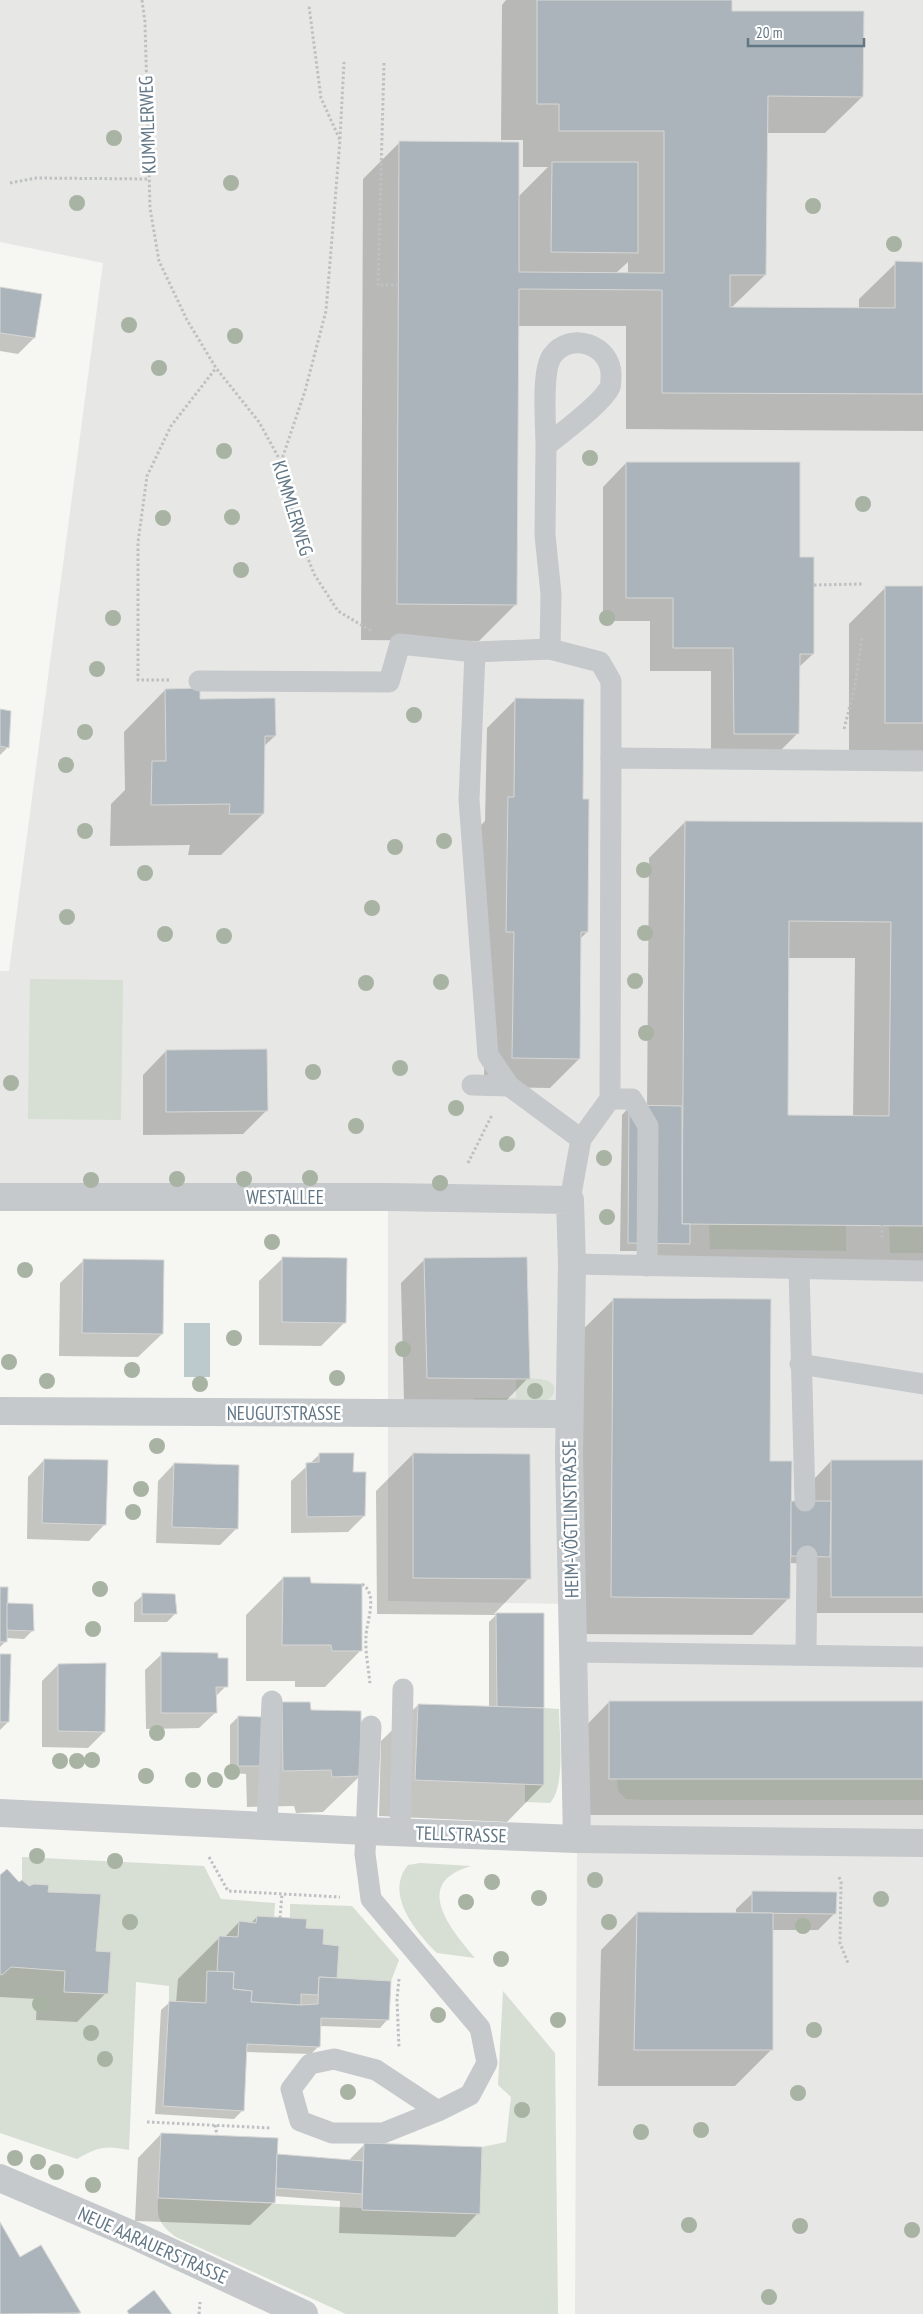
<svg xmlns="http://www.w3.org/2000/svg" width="923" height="2314" viewBox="0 0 923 2314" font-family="'PT Sans Narrow',sans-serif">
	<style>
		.built { fill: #e7e7e5 }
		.green { fill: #d7ded3 }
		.water { fill: #bcc9cd }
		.shadow { fill: #0003; fill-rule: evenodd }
		.building { fill: #abb4ba; stroke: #d7d7d5; fill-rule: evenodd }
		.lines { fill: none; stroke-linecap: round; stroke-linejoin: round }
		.path { stroke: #bec1c3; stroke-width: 3; stroke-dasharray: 2.5 2.5; stroke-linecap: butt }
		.lane { stroke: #c5c9cc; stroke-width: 21 }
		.street { stroke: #c5c9cc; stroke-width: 28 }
		.tree { fill: #a8b3a3 }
		.labels { text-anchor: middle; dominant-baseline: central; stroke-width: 5; stroke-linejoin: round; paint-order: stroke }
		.street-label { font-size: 19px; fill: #627786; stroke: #fff }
	</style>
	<rect width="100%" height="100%" fill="#f6f6f2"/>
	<path class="built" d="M0 0H923V2314H575L577 1839 571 1604 388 1601V1197H0V971H9L103 263 0 242Z"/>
	<g class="green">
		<path d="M30 979 123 980 121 1120 28 1119Z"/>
		<path d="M709 1224 846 1225V1251L710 1249Z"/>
		<path d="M889 1225 923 1226V1253H890Z"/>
		<path d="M516 1378 540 1379 549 1381 554 1386C555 1396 551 1398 543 1402L474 1403V1398H516Z"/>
		<path d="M544 1708 559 1709C559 1733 566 1786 550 1803L525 1802V1785H544Z"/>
		<path d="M617 1779H923V1800H641L626 1799 618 1791Z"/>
		<path d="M22 1857 204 1866 221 1899 275 1903 274 1918 257 1916 256 1923 239 1921 238 1937H219L217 1972 207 1971 206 2003 169 2001V1986L136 1982 129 2150C106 2145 97 2147 77 2159L0 2133V1974L11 1967 111 1952 96 1951 101 1894 48 1892 49 1885 34 1884 29 1886 22 1880Z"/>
		<path d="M420 1863 471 1866C411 1883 451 1929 475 1958L437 1953C416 1932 384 1894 408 1865Z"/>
		<path d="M290 1904 352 1906 399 1960 391 1981 337 1978 339 1946 323 1944 324 1930 306 1928 290 1919Z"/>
		<path d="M503 1991 555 2053 558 2314H346L176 2237C159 2224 157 2219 158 2198L479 2214 482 2147 506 2142 511 2097 498 2085Z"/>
	</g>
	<rect class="water" x="184" y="1323" width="26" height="54"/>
	<g class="shadow">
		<path d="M506 0H730V12L862 97 825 133H766L765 275 731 308 859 309V299L896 263H923V431L626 429V326H517L516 604 479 641 361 640 363 179 400 142 518 197 548 167H523V140H501L502 5ZM628 262V274H615Z"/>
		<path d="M0 289 34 338 18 354 0 351Z"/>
		<path d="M626 463 799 559 813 654 798 668V733L775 756 711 757V671H650V621H603V487Z"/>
		<path d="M886 587H923V759H849V624Z"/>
		<path d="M165 690 198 700 275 736 263 747V814L221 855H188L190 845 110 846 111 804 125 790 124 732Z"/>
		<path d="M516 699 582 800 587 932 580 939 579 1059 550 1088 484 1087 485 961 479 827 485 821 487 728Z"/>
		<path d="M0 710 8 747 0 755Z"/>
		<path d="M685 822 923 824V1262L645 1260 646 1251H620L622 1115 630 1106 647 1107 649 858ZM788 958H855L853 1117 787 1116Z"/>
		<path d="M166 1051 267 1110 243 1134 143 1135V1075Z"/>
		<path d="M283 1258 345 1322 321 1346 259 1345V1281Z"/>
		<path d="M425 1259 528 1378 505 1402 404 1401 401 1283Z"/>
		<path d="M84 1260 162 1334 138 1357 59 1356 60 1283Z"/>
		<path d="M613 1300 769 1462 790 1502H815V1478L831 1461 923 1462V1613H815V1564L789 1563V1598L752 1635 575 1634 576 1336Z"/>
		<path d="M320 1454 351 1474 364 1516 348 1532 291 1533V1481Z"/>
		<path d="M413 1454 529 1578 494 1614H543V1785L507 1822 379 1816 381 1741 418 1705 489 1708V1622L496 1615 377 1614 376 1491Z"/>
		<path d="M44 1460 105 1524 89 1541 27 1539 28 1477Z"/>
		<path d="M174 1464 236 1529 220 1545 156 1543 158 1481Z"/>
		<path d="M283 1578 309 1585 361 1650 325 1687H295V1681H246V1615Z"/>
		<path d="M0 1588 6 1604 33 1630 24 1639 6 1638V1641L0 1647Z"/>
		<path d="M143 1595 175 1614 167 1622H134V1603Z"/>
		<path d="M162 1654 226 1686 215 1697 216 1712 199 1728 146 1729 145 1670Z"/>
		<path d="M0 1655 8 1722 0 1730Z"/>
		<path d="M58 1665 104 1732 88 1748 42 1747V1681Z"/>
		<path d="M609 1702H923V1815H573V1739Z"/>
		<path d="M283 1703 309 1712 360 1776 323 1812 296 1813 294 1806 247 1807 246 1774 230 1773V1725L238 1717 260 1718Z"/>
		<path d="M0 1877 46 1893 95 1952 106 1993 77 2022 36 2020 37 1999 0 1997Z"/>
		<path d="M753 1893 834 1914 818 1930H772V2049L735 2086H598L601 1950 637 1913 736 1914V1909Z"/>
		<path d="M257 1917 304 1930 322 1946 336 1979 388 2019 380 2028 320 2026 319 2046 311 2054 245 2052 242 2111 234 2119 155 2114 161 2010 170 2002 176 2003 178 1979 219 1938H224L239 1922 251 1923Z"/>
		<path d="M161 2134 276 2155 348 2161 365 2144 478 2213 455 2237 339 2233 340 2201 274 2196V2202L250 2225 135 2221 138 2158Z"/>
		<path d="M0 2224 19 2259 79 2314H0Z"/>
	</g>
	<g class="building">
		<path d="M537 0H732V11H864L863 97 768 96 766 275H730V307L895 308V261L923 262V394L662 393V290L519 289 517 605 397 604 399 141 519 142V272L664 273V131H559V104H537Z"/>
		<path d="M552 162H638V253L551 252Z"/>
		<path d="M0 287 42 294 35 338 0 333Z"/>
		<path d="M626 462H800V557H814V654H800L799 734H734L733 648H673V598H626Z"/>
		<rect x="885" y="586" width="38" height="137"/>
		<path d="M200 688V699L275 698 276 736H265L264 814H229L230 804 151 805 152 761H166L165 689Z"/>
		<path d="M515 698 584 699 583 799H589L588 932H581L580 1059 512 1058 514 932H506L508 797H514Z"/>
		<path d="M0 709 11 711 9 748 0 746Z"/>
		<path d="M685 821 923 822V1226L682 1224ZM789 921 891 922 889 1116 788 1115Z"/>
		<path d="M267 1049 268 1111 166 1112V1050Z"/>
		<path d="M629 1105 682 1106V1224H690V1244L628 1243Z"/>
		<path d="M282 1257 347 1258 346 1323 282 1322Z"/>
		<path d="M527 1257 530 1379 427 1378 424 1258Z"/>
		<path d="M83 1259 164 1260 163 1334 82 1333Z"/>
		<path d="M613 1298 771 1299 770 1461H792L790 1599 611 1597Z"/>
		<path d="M319 1453H354L353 1472H366L365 1516 307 1517 306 1463 319 1462Z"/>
		<path d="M413 1453 530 1454 531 1579 413 1578Z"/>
		<path d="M44 1459 108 1460 106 1525 42 1523Z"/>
		<rect x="831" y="1460" width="92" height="137"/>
		<path d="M174 1463 239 1465 238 1529 172 1527Z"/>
		<path d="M791 1501H831L830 1557 791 1556Z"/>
		<path d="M283 1577H310L311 1583 362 1584V1651H332L331 1645H282Z"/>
		<path d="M0 1587H8L7 1642H0Z"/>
		<path d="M142 1593 175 1594 177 1614H142Z"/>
		<path d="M7 1603 33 1604 34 1631 7 1630Z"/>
		<path d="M496 1613H544V1708L497 1707Z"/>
		<path d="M161 1652 218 1653V1658H228V1687H216L217 1713H161Z"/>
		<path d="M0 1654H11L9 1722H0Z"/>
		<path d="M106 1663 105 1732 58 1731V1664Z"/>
		<rect x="609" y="1701" width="314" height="78"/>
		<path d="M282 1702H310L311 1710 361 1711V1776L332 1777 331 1770 283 1771Z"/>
		<path d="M418 1704 544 1708V1785L415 1780Z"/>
		<path d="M238 1716 262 1717 261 1766H238Z"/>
		<path d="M7 1869 19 1882 22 1880 29 1886 34 1884 49 1885 48 1892 101 1894 96 1951 111 1952 108 1994 64 1992 65 1971 11 1967 2 1975 0 1974V1875Z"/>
		<path d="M752 1891 837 1892 836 1914 752 1913Z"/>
		<path d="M637 1912 773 1913V2050H634Z"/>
		<path d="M257 1916 307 1919 306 1928 324 1929 323 1944 339 1946 337 1978 319 1977 318 1995 301 1994V2005L251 2002 252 1991 233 1989 234 1972H217L219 1936 238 1937 239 1921 256 1923Z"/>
		<path d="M207 1971 234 1972 233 1989 252 1991 251 2002 301 2005 318 2004 319 1977 391 1981 389 2020 321 2018 320 2047 247 2044 244 2111 163 2106 169 2001 206 2003Z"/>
		<path d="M161 2133 278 2138 275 2203 158 2198Z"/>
		<path d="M364 2143 482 2147 480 2214 362 2210Z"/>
		<path d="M277 2154 363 2161 362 2194 276 2188Z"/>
		<path d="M0 2222 20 2257 41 2245 81 2313 0 2314Z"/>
		<path d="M154 2290 172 2314H129L127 2311Z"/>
	</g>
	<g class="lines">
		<g class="path">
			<path d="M142 0 145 22 150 208 159 261 187 320 216 368 259 422 281 462 297 530 314 574 338 611 373 632"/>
			<path d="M384 63 378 285H399"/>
			<path d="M340 139 344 62"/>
			<path d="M10 183 36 178 149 179"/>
			<path d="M281 462 305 391 326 311 340 140 321 98 309 6"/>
			<path d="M814 585 862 584"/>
			<path d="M169 680H138V542L147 476 171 426 216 368"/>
			<path d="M844 729 855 686 862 637"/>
			<path d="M468 1163 492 1115"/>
			<path d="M882 1225V1239"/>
			<path d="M362 1584C379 1595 366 1622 366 1637 365 1653 369 1670 370 1685"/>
			<path d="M209 1857 228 1891 340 1897"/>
			<path d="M839 1877 841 1882 840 1943 848 1963"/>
			<path d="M280 1918 282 1894"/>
			<path d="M399 1979 397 1999 399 2048"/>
			<path d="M147 2122 271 2128"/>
			<path d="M215 2125 217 2135"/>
			<path d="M199 2314 200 2302"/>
		</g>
		<g class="lane">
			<path d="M546 446C546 426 541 371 552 356 570 330 612 345 611 376 611 379 611 384 610 387 602 404 561 433 546 446L545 535 551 594 550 649"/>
			<path d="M475 652 469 800 488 1055 509 1086 581 1139"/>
			<path d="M199 681 389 682 400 644 475 652 550 649 600 662 611 681V758"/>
			<path d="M472 1085 509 1086"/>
			<path d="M610 1099H632L648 1126 647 1266"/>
			<path d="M570 1200 581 1139 610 1099 611 758 923 761"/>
			<path d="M572 1264 923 1271"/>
			<path d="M799 1269 805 1501"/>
			<path d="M800 1364 923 1384"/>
			<path d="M572 1652 923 1657"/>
			<path d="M806 1655 807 1556"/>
			<path d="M371 1726 365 1854 371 1899 480 2028 487 2063 470 2095 438 2111 383 2133H332L300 2121 291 2089 310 2064 334 2059 376 2070 438 2111"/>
			<path d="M267 1826 272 1701"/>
			<path d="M400 1832 403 1689"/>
		</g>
		<g class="street">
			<path d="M0 1197H388L570 1200 572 1264 569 1455 577 1839"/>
			<path d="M0 1411 569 1414"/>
			<path d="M0 1813 366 1831 577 1839 923 1843"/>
			<path d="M0 2178 138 2237 304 2314"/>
		</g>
	</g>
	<g class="tree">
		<circle cx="114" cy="138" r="8"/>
		<circle cx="231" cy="183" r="8"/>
		<circle cx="77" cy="203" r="8"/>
		<circle cx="813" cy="206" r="8"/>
		<circle cx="894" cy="244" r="8"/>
		<circle cx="129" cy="325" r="8"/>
		<circle cx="235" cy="336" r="8"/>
		<circle cx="159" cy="368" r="8"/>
		<circle cx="224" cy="451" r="8"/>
		<circle cx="590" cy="458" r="8"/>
		<circle cx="863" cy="504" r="8"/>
		<circle cx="232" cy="517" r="8"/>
		<circle cx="163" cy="518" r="8"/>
		<circle cx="241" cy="570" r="8"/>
		<circle cx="113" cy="618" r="8"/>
		<circle cx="607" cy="618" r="8"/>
		<circle cx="97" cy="669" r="8"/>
		<circle cx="414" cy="715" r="8"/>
		<circle cx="85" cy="732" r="8"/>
		<circle cx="66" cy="765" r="8"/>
		<circle cx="85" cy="831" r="8"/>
		<circle cx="444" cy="841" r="8"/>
		<circle cx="395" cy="847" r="8"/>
		<circle cx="644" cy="870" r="8"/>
		<circle cx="145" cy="873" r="8"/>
		<circle cx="372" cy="908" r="8"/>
		<circle cx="67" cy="917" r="8"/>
		<circle cx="645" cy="933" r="8"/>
		<circle cx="165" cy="934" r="8"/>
		<circle cx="224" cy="936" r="8"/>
		<circle cx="635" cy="981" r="8"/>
		<circle cx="441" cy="982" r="8"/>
		<circle cx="366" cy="983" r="8"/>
		<circle cx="646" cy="1033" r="8"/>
		<circle cx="400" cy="1068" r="8"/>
		<circle cx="313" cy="1072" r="8"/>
		<circle cx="11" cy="1083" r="8"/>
		<circle cx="456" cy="1108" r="8"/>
		<circle cx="356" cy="1126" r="8"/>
		<circle cx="507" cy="1144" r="8"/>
		<circle cx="604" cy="1158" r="8"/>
		<circle cx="310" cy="1178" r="8"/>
		<circle cx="177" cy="1179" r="8"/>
		<circle cx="244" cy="1179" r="8"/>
		<circle cx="91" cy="1180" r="8"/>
		<circle cx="440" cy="1183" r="8"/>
		<circle cx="607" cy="1217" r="8"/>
		<circle cx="272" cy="1242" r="8"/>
		<circle cx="25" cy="1270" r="8"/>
		<circle cx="234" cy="1338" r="8"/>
		<circle cx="403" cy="1349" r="8"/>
		<circle cx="9" cy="1362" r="8"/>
		<circle cx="132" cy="1370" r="8"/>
		<circle cx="337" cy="1378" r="8"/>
		<circle cx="47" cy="1381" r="8"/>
		<circle cx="200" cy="1384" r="8"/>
		<circle cx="535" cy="1391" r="8"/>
		<circle cx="157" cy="1446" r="8"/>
		<circle cx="141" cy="1489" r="8"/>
		<circle cx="133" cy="1512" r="8"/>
		<circle cx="100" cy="1589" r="8"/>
		<circle cx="93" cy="1629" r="8"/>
		<circle cx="157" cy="1733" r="8"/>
		<circle cx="92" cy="1760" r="8"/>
		<circle cx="60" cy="1761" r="8"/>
		<circle cx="77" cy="1761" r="8"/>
		<circle cx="232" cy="1772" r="8"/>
		<circle cx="146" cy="1776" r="8"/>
		<circle cx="193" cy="1780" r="8"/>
		<circle cx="215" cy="1780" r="8"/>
		<circle cx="37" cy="1856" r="8"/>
		<circle cx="115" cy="1861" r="8"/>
		<circle cx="595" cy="1880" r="8"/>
		<circle cx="492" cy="1882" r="8"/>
		<circle cx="539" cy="1898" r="8"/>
		<circle cx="881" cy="1899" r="8"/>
		<circle cx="466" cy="1902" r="8"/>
		<circle cx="130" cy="1922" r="8"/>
		<circle cx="609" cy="1922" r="8"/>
		<circle cx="803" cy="1926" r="8"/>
		<circle cx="501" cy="1959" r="8"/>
		<circle cx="40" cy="2004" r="8"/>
		<circle cx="438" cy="2015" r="8"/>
		<circle cx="558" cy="2020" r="8"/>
		<circle cx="814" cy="2030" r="8"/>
		<circle cx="91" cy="2033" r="8"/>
		<circle cx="105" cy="2059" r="8"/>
		<circle cx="348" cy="2092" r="8"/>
		<circle cx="798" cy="2093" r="8"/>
		<circle cx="522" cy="2110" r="8"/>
		<circle cx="701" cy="2130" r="8"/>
		<circle cx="641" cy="2132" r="8"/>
		<circle cx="15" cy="2158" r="8"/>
		<circle cx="38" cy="2162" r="8"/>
		<circle cx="56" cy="2172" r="8"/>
		<circle cx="93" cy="2185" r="8"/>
		<circle cx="689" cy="2225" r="8"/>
		<circle cx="800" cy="2226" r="8"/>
		<circle cx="912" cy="2230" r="8"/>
		<circle cx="769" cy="2297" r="8"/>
	</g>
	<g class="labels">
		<g class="street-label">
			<text transform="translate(147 125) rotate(-92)">KUMMLERWEG</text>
			<text transform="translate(293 508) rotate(73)">KUMMLERWEG</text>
			<text x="285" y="1197">WESTALLEE</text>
			<text x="284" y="1413">NEUGUTSTRASSE</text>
			<text transform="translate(570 1519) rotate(-91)">HEIM-VÖGTLINSTRASSE</text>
			<text transform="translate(461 1834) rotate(2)">TELLSTRASSE</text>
			<text transform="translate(153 2245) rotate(24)">NEUE AARAUERSTRASSE</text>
		</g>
	</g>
	<path d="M748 38v8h116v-8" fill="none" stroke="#627786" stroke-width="2.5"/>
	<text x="756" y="38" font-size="15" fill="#627786" stroke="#ffffff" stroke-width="4" paint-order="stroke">20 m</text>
</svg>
